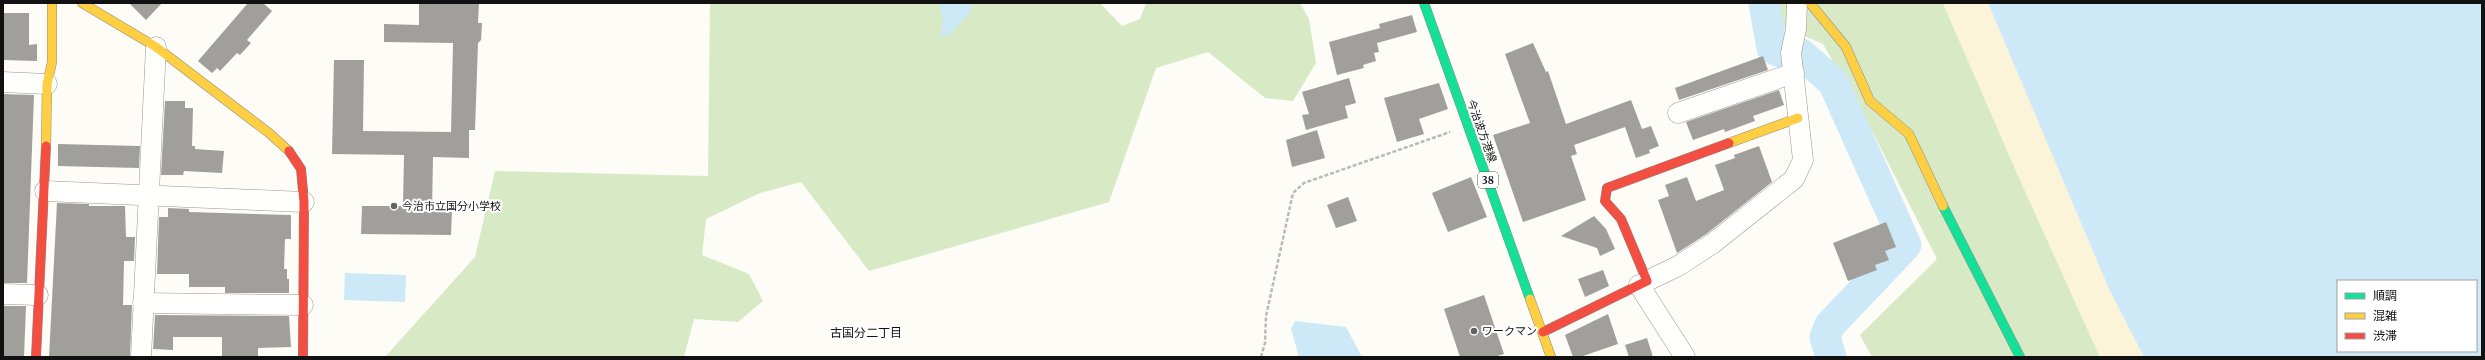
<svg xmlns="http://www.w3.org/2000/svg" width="2485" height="360" viewBox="0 0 2485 360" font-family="Merriweather,'Noto Sans JP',serif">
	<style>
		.forest { fill: #d8eac5 }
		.sand { fill: #fcf4d9 }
		.water { fill: #cde8f7; fill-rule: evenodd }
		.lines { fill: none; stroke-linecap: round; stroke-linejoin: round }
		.river { stroke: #cde8f7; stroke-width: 31 }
		.building { fill: #a19f9c }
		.street-casing { stroke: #979795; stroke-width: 21 }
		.fast-casing { stroke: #8e8d8b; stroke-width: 10 }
		.slow-casing { stroke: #8e8d8b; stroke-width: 10 }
		.jam-casing { stroke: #8e8d8b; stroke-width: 10 }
		.path { stroke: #b9b9b8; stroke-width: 2.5; stroke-dasharray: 4 2; stroke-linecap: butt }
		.street { stroke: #fffffe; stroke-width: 20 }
		.fast { stroke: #16e098; stroke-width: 9 }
		.slow { stroke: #ffcf43; stroke-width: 9 }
		.jam { stroke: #f24e42; stroke-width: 9 }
		.poi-dot { fill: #646362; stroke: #fff; stroke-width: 1.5 }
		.labels { text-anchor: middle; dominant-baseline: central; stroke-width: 4; stroke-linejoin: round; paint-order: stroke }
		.shield { fill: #fff; stroke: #585858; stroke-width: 1 }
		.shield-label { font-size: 10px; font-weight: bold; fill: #111 }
		.street-label { font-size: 11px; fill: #111; stroke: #fff }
		.poi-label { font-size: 11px; fill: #111; stroke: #fff; text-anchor: start }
		.neighbourhood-label { font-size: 12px; fill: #111; stroke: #fff }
	</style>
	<rect width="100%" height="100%" fill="#fdfcf7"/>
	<g class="forest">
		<path d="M710 3H1100L1122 26 1140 19 1146 3H1300L1309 19 1316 63 1293 101 1265 98 1208 52 1156 68 1109 202 869 271 801 182 760 193 706 219 702 255 749 274 763 301 738 322 694 319 684 357H385L475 257 495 171 708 176Z"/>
		<path d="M1775 3H1943L2017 173 2100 357H1872L1860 335 1937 259 1867 121 1823 44 1781 26Z"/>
	</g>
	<path class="sand" d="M1943 3H1988L2109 289 2144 357H2100L2017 173Z"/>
	<g class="water">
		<path d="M940 3H974L968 15 948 36 940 35 943 22Z"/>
		<path d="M1988 3H2482V357H2144L2109 289ZM2338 281H2476V351H2338Z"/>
		<path d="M345 273 406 275 405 302 344 300Z"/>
		<path d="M1295 321 1346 327 1362 357H1299L1291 329Z"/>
	</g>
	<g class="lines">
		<path class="river" d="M1764 3 1772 48 1780 52 1801 54 1833 82 1906 245 1830 325 1825 337 1831 357"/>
	</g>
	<g class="building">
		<path d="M129 3H162L146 20Z"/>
		<path d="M248 3H263L272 11 247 40 251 43 240 55 237 53 220 71 217 68 212 73 198 61Z"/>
		<path d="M419 3H479L478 23H482L481 40 478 43 475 130H469V158L433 157 432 210H452L451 235 361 234 362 206H403L404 155 332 154 334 60H364L363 131 451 132 453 43 384 42V24L419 25Z"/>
		<path d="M3 13H29V45L37 44V61L3 60Z"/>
		<path d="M1412 15 1417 32 1377 43 1379 52 1374 53 1376 61 1363 65 1364 68 1337 75 1329 42 1380 28 1379 24Z"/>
		<path d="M1533 43 1546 72 1548 71 1566 124 1631 100 1642 129 1651 126 1659 146 1649 150 1650 153 1636 158 1625 127 1574 145 1577 154 1571 156 1586 200 1523 222 1493 135 1530 123 1505 54Z"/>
		<path d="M1763 56 1768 70 1679 100 1675 88Z"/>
		<path d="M1349 78 1356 103 1345 106 1348 118 1306 130 1302 115 1309 114 1302 92Z"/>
		<path d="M1439 83 1448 109 1419 119 1424 134 1397 142 1384 98Z"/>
		<path d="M1779 90 1784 105 1753 116 1755 121 1725 132 1724 129 1693 140 1686 122Z"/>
		<path d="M3 94 34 95 27 283H3Z"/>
		<path d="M165 101H185V108H193L192 146H195V149L224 151 222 173 184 171 183 175H161Z"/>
		<path d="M1317 130 1325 158 1292 167 1286 140Z"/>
		<path d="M58 144 140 146 139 168 58 166Z"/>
		<path d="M1759 146 1772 182 1705 235 1677 253 1658 200 1669 196 1665 185 1687 177 1696 201 1724 190 1715 165 1735 158 1734 155Z"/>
		<path d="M1471 177 1487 217 1448 232 1432 193Z"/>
		<path d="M1348 197 1357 221 1336 228 1327 205Z"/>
		<path d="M57 203 89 204V206H125L126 237H135L134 261H124L123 305H132L130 357H49Z"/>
		<path d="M168 208 189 209V212L291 215V239H285L284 269H287V279H289V293H225V287H189V274H157L159 217H168Z"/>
		<path d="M1594 216 1606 229 1615 249 1600 256 1597 248 1561 236Z"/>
		<path d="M1886 222 1896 247 1885 251 1889 260 1875 265 1877 270 1848 281 1833 243Z"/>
		<path d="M1603 270 1609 286 1585 297 1578 279Z"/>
		<path d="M1484 295 1504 354 1494 357H1460L1444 309Z"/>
		<path d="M3 306H26L24 357H3Z"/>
		<path d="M1608 314 1618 344 1580 357H1573L1565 335Z"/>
		<path d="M155 315 289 316 291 347 258 348V357H222V337H173V350L153 349Z"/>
		<path d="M1647 338 1653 357H1629L1625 345Z"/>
	</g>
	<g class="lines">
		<g class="street-casing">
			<g id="street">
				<path d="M3 82 47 84"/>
				<path d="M1678 113 1794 73"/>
				<path d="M45 191 304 202"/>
				<path d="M1647 281 1678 266 1712 244 1794 179 1803 160 1791 53 1796 29 1797 3"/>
				<path d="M1639 285 1685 357"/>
				<path d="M3 294 38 295"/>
				<path d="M143 303 303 305"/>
				<path d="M141 357 156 47"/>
			</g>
		</g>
		<g class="fast-casing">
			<g id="fast">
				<path d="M1424 3 1530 299"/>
				<path d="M1943 206 2020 357"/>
			</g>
		</g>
		<g class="slow-casing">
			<g id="slow">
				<path d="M82 3 156 47 269 133 289 151"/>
				<path d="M1810 3 1846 47 1870 101 1909 134 1943 206"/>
				<path d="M1729 143 1798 118"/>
				<path d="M46 146 47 84 52 62V3"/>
				<path d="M1530 299 1551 357"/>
			</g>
		</g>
		<g class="jam-casing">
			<g id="jam">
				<path d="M289 151 301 169 304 202 303 357"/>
				<path d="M1543 332 1647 281 1621 219 1605 201 1607 188 1729 143"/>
				<path d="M36 357 46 146"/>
			</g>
		</g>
		<path class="path" d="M1261 357 1265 343 1266 316 1293 193 1304 183 1450 132"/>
		<use href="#street" class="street"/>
		<use href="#fast" class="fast"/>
		<use href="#slow" class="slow"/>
		<use href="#jam" class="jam"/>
	</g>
	<g class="poi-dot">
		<circle cx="394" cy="206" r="4"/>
		<circle cx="1474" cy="331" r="4"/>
	</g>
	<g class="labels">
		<rect class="shield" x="1478" y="172" width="20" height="16" rx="3"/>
		<g class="shield-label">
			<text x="1488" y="180">38</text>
		</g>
		<g class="street-label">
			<text transform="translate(1482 131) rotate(70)">今治波方港線</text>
		</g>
		<g class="poi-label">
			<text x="402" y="206">今治市立国分小学校</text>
			<text x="1482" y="331">ワークマン</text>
		</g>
		<g class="neighbourhood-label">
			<text x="866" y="332">古国分二丁目</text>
		</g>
	</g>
	<rect width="2485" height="360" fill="none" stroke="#111111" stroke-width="8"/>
	<rect x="2337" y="280" width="140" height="72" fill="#ffffff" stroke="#a0a0a0"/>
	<rect x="2345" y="293" width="20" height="6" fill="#16e098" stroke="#a0a0a0"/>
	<text x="2373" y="300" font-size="12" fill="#111111">順調</text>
	<rect x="2345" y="313" width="20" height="6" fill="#ffcf43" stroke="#a0a0a0"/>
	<text x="2373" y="320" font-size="12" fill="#111111">混雑</text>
	<rect x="2345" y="333" width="20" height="6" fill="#f24e42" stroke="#a0a0a0"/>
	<text x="2373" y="340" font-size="12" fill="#111111">渋滞</text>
</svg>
